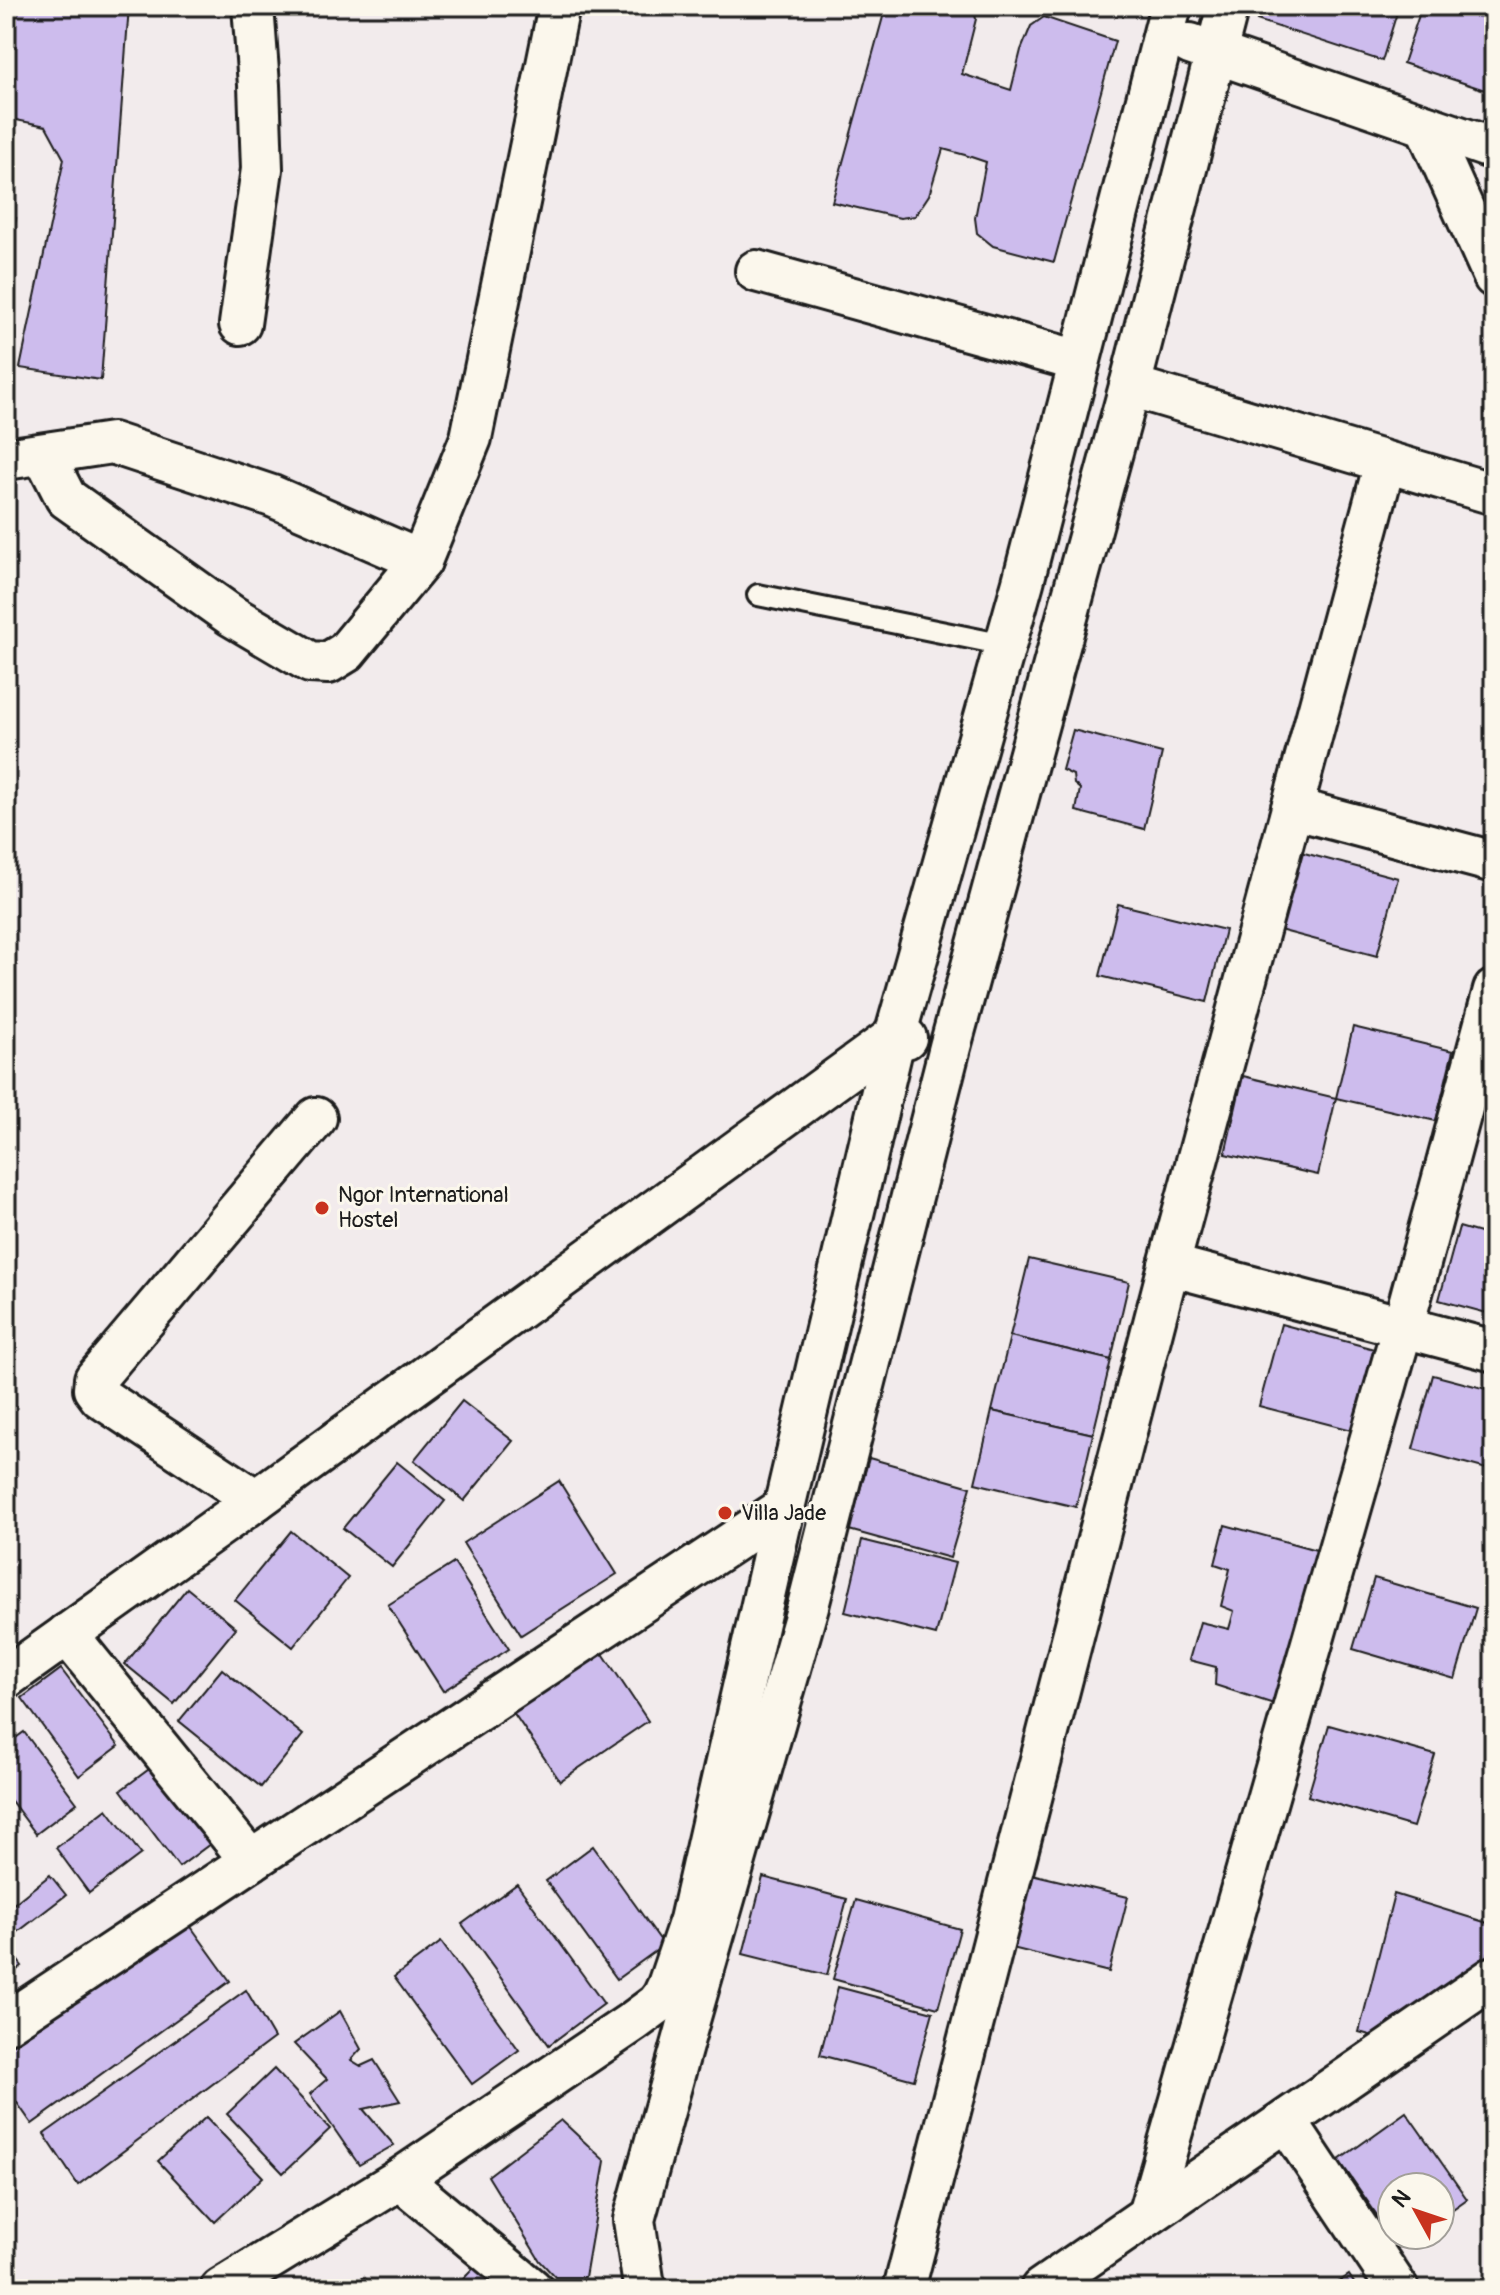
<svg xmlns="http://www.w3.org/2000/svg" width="1500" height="2295" viewBox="0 0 1500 2295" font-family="Pangolin,sans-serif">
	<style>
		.building { fill: #cdbced; stroke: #1c1c1c; stroke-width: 2 }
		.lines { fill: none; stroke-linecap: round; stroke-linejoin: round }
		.lane-casing { stroke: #1c1c1c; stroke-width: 26 }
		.street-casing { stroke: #1c1c1c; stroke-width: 46 }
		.lane { stroke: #fbf7ec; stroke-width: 20 }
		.street { stroke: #fbf7ec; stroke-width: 40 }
		.poi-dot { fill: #c8321e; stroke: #fbf7ec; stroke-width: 3 }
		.labels { text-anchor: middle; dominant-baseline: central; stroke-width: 6; stroke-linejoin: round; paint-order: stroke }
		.poi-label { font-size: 22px; fill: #1c1c1c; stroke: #fbf7ec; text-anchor: start }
	</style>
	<rect width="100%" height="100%" fill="#f2ebec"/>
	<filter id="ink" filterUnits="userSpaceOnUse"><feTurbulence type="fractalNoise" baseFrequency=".0125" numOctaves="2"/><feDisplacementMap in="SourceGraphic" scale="16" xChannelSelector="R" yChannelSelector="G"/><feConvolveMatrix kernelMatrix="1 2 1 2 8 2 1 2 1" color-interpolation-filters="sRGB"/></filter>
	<g filter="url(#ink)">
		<g class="building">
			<path d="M6 6H129L101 380 20 368 64 159 46 126 6 118Z"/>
			<path d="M886 6H973L976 19 962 74 1011 90 1021 50 1031 26 1044 17 1115 41 1054 262 993 246 977 233 975 218 986 162 965 155 943 149 929 195 915 216 900 218 832 202Z"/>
			<path d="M1261 6H1399L1382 61 1257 20Z"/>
			<path d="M1422 6H1449L1494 20V93L1403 63Z"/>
			<path d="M6 216 16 218 6 268Z"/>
			<path d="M1073 730 1162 753 1144 829 1076 811 1080 789 1074 784 1073 775 1062 770Z"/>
			<path d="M1289 849 1398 878 1377 956 1268 927Z"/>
			<path d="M1118 904 1225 930 1207 1002 1100 976Z"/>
			<path d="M1353 1027 1453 1051 1436 1121 1336 1098Z"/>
			<path d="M1243 1076 1336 1098 1318 1175 1225 1154Z"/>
			<path d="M1459 1227 1494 1237V1315L1439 1300Z"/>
			<path d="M1029 1259 1129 1282 1111 1360 1010 1336Z"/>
			<path d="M1281 1324 1374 1349 1351 1430 1259 1406Z"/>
			<path d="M1010 1336 1111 1360 1093 1434 992 1411Z"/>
			<path d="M1433 1375 1494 1391V1471L1413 1449Z"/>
			<path d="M462 1401 513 1441 464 1501 414 1460Z"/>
			<path d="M992 1411 1093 1434 1076 1507 975 1483Z"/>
			<path d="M869 1458 971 1487 950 1558 849 1530Z"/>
			<path d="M397 1462 445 1501 392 1567 343 1528Z"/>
			<path d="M559 1481 617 1574 521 1635 463 1543Z"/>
			<path d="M1225 1525 1320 1551 1277 1705 1215 1685 1216 1667 1189 1660 1200 1622 1229 1629 1234 1611 1221 1606 1230 1569 1215 1564Z"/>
			<path d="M291 1531 348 1578 293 1647 235 1600Z"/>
			<path d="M862 1540 955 1563 936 1635 845 1612Z"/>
			<path d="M454 1563 509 1649 443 1691 388 1605Z"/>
			<path d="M1374 1578 1476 1608 1455 1679 1353 1649Z"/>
			<path d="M187 1588 236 1628 174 1704 125 1664Z"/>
			<path d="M602 1652 648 1721 560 1781 513 1712Z"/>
			<path d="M61 1669 119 1746 79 1776 22 1698Z"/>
			<path d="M222 1669 303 1735 261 1787 179 1721Z"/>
			<path d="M1329 1725 1435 1755 1413 1827 1308 1796Z"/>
			<path d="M24 1732 77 1803 36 1834 6 1794V1745Z"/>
			<path d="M160 1761 218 1838 179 1867 121 1790Z"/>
			<path d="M107 1809 141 1854 89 1893 56 1848Z"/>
			<path d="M593 1846 664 1945 617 1979 546 1881Z"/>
			<path d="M1027 1873 1128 1897 1109 1972 1008 1947Z"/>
			<path d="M50 1875 66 1895 10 1938 6 1932V1910Z"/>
			<path d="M763 1877 847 1899 827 1975 743 1954Z"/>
			<path d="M517 1884 604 2004 549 2045 462 1924Z"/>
			<path d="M1394 1894 1494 1925V1929L1486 1964 1391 2041 1359 2032Z"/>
			<path d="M856 1900 960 1929 938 2008 833 1979Z"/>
			<path d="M189 1924 230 1981 32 2124 6 2087V2049Z"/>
			<path d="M441 1942 519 2050 472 2084 394 1977Z"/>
			<path d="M6 1945 22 1966 6 1978Z"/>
			<path d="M838 1987 933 2012 914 2080 820 2055Z"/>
			<path d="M246 1990 274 2038 78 2185 44 2134Z"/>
			<path d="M340 2011 361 2049 351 2060 361 2066 374 2060 400 2101 363 2109 394 2145 359 2165 310 2094 327 2079 294 2044Z"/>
			<path d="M274 2069 330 2129 283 2173 227 2114Z"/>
			<path d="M1406 2112 1467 2199 1440 2218V2187H1392V2235H1416L1399 2247 1339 2160Z"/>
			<path d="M206 2117 263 2177 215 2222 158 2161Z"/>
			<path d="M561 2120 605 2161 585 2277H555L540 2261 488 2176Z"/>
			<path d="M482 2259 516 2289H454Z"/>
			<path d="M1349 2275 1358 2289H1328Z"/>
			<path d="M364 2277 375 2289H351Z"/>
		</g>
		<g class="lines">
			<g class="lane-casing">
				<path id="lane" d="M758 595 1005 645"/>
			</g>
			<g class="street-casing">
				<g id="street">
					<path d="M1190 44 1494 149"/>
					<path d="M1426 126 1494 277"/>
					<path d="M756 271 1079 361"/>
					<path d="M240 324 262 169 259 85 253 6"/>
					<path d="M1130 386 1494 494"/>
					<path d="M44 455 66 498 232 616 310 662 328 663 346 652 421 561 471 438 559 6"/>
					<path d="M6 459 112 443 272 496 421 561"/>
					<path d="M1292 808 1494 862"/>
					<path d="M1169 1265 1494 1351"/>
					<path d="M256 1500 100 1397 94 1389 95 1379 316 1118"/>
					<path d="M67 1634 251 1861"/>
					<path d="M6 1678 256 1500 895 1036 906 1038"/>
					<path d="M6 2023 784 1508"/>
					<path d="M1286 2121 1398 2289"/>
					<path d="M400 2179 532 2289"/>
					<path d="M1148 2215 1403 1326 1494 990"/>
					<path d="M221 2289 400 2179 634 2021 657 2004 663 1996 668 1985 690 1920 784 1508 895 1036 1023 582 1171 6"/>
					<path d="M647 2289 644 2286 634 2220 688 2024 808 1606 950 1047 1130 386 1228 6"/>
					<path d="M904 2289 1169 1265 1385 463"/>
					<path d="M1041 2289 1494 1977"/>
				</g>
			</g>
			<use href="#lane" class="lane"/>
			<use href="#street" class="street"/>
		</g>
	</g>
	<g class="poi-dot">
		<circle cx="322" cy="1208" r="8"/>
		<circle cx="725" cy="1513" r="8"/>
	</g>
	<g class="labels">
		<g class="poi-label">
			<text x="338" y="1195">Ngor International<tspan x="338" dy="25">Hostel</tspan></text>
			<text x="741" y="1513">Villa Jade</text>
		</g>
	</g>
	<rect width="1500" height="2295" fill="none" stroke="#fbf7ec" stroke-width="32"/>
	<rect x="16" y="16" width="1468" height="2263" fill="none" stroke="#1c1c1c" stroke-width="3" filter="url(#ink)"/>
	<g transform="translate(1416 2211) rotate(310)"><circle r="38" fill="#fbf7ec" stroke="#a29f99" stroke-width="2"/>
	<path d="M0-6L14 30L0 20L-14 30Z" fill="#c8321e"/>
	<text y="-12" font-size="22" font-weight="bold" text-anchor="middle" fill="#1c1c1c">N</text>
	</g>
</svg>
